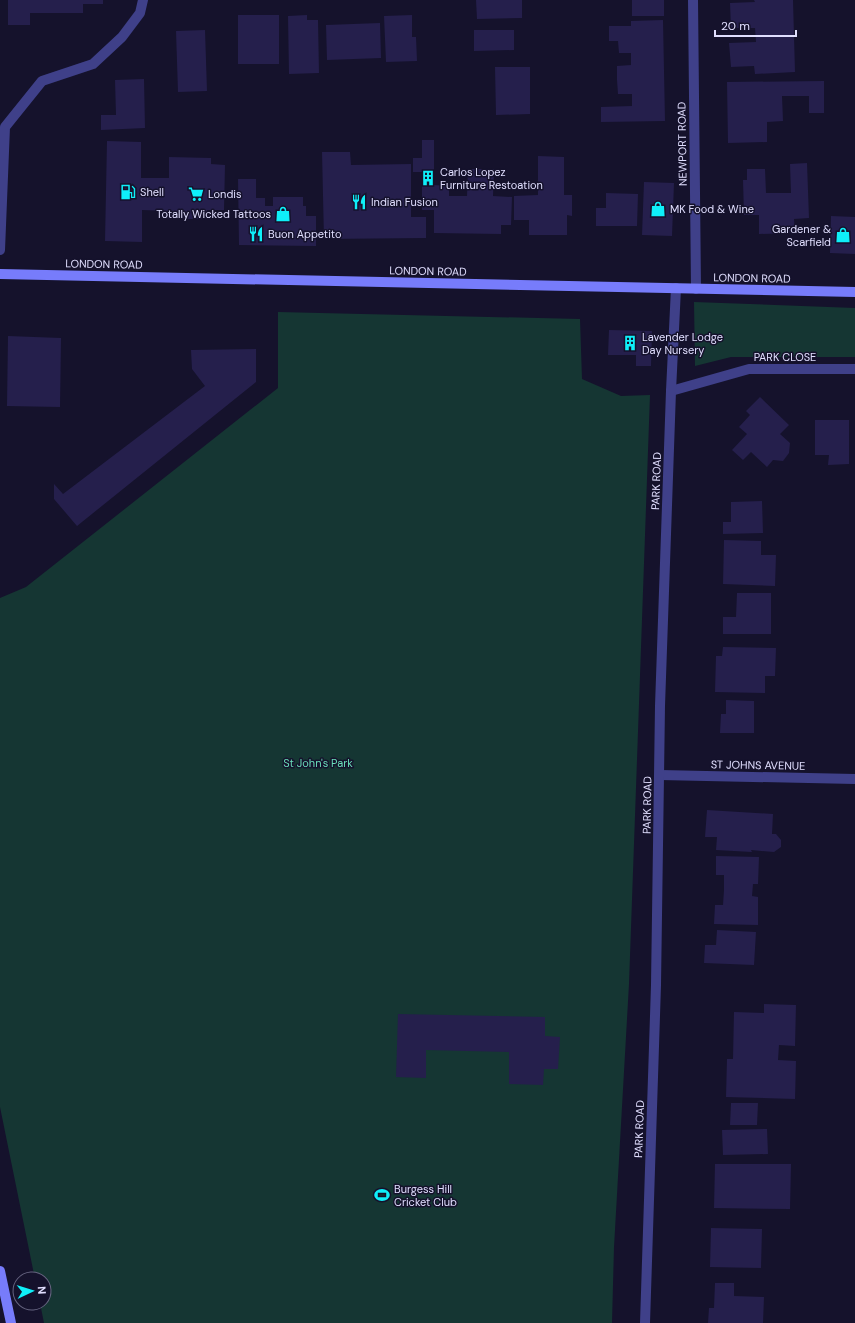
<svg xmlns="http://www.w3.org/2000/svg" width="855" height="1323" viewBox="0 0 855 1323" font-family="'DM Sans',sans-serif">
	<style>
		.green { fill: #153633 }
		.building { fill: #251f4c }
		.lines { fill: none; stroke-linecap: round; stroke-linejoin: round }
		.street { stroke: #3f4089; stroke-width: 10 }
		.secondary { stroke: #777cfb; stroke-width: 10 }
		.labels { text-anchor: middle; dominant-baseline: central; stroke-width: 3; stroke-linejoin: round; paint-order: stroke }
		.street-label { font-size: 11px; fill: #e0defe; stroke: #15122c }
		.poi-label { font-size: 11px; fill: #e0defe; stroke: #15122c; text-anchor: start }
		.park-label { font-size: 11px; fill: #6adeba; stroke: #15122c }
	</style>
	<rect width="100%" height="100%" fill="#15122c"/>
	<g class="green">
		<path d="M694 302 855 308V357H731L695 366Z"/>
		<path d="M278 312 580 319 582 379 621 396 650 395 629 984 614 1247 612 1323H44L40 1303H44V1279H35L0 1107V598L26 587 278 388Z"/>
	</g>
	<g class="building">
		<path d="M8 0H103V4H83V13H30V25H8Z"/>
		<path d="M476 0H522V18L477 19Z"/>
		<rect x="632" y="0" width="32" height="16"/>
		<path d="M754 0H793L795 72 755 74 754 66 731 67 729 43 756 42 755 28H731L730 3 755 2Z"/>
		<rect x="238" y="15" width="41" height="49"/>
		<path d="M307 15V20H318L319 73 289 74 288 16Z"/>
		<path d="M412 15V37H416L417 61 386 62 384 16Z"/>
		<path d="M663 20 665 121 601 122V107L632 106V94H618L617 80V66L631 65V53H619L618 41H609V26H631V21Z"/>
		<path d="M380 23 381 58 327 60 326 25Z"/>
		<path d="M205 30 207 91 178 92 176 31Z"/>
		<path d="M474 30H514V50L474 51Z"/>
		<path d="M495 67H530V114L496 115Z"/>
		<path d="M144 79 145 128 101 130V115H116L115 80Z"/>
		<path d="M824 81V113H809V96H782L783 121 767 122V142L728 143 727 82Z"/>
		<path d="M422 140H434V185L449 186V196H467L468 169H494L493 196 512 197 511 225H501V234L434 233V210H422V172H413V158H422Z"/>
		<path d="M107 141 141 142V178H169V157L211 158V164L225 165 224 210H207V219H168V211L142 210V242L105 241Z"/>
		<path d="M322 152H350L351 165 411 164V217H426V238L324 239Z"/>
		<path d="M538 156 564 157V195H572V216L567 215V235H529V220H514V196L538 195Z"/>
		<path d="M807 163 809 218 794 219 795 233 759 234V215H744L743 180H747V169H765L766 193H791L790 164Z"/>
		<path d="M238 179H256V198H265V206H273V197H303V206H306V216H316V246L239 245Z"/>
		<path d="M644 182 674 183 672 236 642 235Z"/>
		<path d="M606 193 638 194 637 226H596V208H606Z"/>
		<path d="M831 216 855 217V254L830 253Z"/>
		<path d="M609 330 652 331 651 366H636V355H608Z"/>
		<path d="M8 336 61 338 60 407 7 406Z"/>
		<path d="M256 349V382L77 526 54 499V484L63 494 205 386 192 369 191 350Z"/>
		<path d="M760 397 789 425 780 434 790 443 789 453 783 461 773 460 767 467 751 452 743 460 732 450 747 434 739 427 750 415 746 411Z"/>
		<path d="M815 420H849V464L828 465 829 455H815Z"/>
		<path d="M762 501 763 533 723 534V522H731V502Z"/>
		<path d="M724 540 761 541V555H776L775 586 723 584Z"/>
		<path d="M737 593H771V634H723V617H736Z"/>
		<path d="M723 647 776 648 775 676H765V693L715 692 716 656H722Z"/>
		<path d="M726 700 754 701V733H720L721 714H726Z"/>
		<path d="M707 810 773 814 772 834H776L781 840V847L774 852 751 850 752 852 716 850 717 837H705Z"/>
		<path d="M716 856 759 857 758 884H753L752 896 758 897V925L714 924 715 905H723L724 890V875H716Z"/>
		<path d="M717 930 756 932 754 965 704 963 705 945H716Z"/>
		<path d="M764 1004 796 1005 795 1046 779 1045 778 1060 796 1061 795 1099 726 1097 727 1059H733L734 1012 764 1013Z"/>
		<path d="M398 1014 545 1017V1036L560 1037 558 1069H544L543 1085 509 1084V1052L426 1050V1078L396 1077Z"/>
		<path d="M731 1103H758L757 1125H730Z"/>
		<path d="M767 1129 768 1154 723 1155 722 1130Z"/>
		<path d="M715 1164H791L790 1209 714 1208Z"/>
		<path d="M711 1228 762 1229 761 1268 710 1267Z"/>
		<path d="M715 1283H734V1296L764 1297 763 1323H708L709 1308H714Z"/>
	</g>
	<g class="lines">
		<g class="street">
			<path d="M693 0 696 289"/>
			<path d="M0 250 5 127 42 81 93 64 122 37 140 13 143 0"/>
			<path d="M671 391 749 369H855"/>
			<path d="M660 775 855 779"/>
			<path d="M645 1323 656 985 660 706 671 391 676 288"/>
		</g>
		<g class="secondary">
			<path d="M0 274 855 292"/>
			<path d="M0 1271 11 1323"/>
		</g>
	</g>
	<defs>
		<g id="building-bare" transform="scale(1.2)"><path d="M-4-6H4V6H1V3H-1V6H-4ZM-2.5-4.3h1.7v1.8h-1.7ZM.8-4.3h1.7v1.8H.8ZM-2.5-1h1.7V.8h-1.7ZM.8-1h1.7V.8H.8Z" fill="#0feff9" stroke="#15122c" stroke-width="2.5" paint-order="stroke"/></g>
		<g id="fuel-bare" transform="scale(1.2)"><path d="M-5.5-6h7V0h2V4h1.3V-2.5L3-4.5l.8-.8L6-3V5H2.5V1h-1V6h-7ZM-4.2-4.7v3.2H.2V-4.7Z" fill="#0feff9" stroke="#15122c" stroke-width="2.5" paint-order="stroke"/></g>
		<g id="supermarket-bare" transform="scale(1.2)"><path d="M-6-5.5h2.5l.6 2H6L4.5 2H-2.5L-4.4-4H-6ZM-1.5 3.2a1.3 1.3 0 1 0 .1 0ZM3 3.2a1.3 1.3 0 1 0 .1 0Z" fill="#0feff9" stroke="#15122c" stroke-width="2.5" paint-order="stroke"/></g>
		<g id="restaurant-bare" transform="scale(1.2)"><path d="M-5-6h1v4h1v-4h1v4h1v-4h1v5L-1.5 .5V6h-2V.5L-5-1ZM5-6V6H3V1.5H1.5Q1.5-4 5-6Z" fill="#0feff9" stroke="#15122c" stroke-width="2.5" paint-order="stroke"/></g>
		<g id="shop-bare" transform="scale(1.2)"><path d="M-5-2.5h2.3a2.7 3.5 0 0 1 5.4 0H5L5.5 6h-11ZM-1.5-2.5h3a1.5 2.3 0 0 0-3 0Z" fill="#0feff9" stroke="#15122c" stroke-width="2.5" paint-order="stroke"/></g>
		<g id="stadium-bare" transform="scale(1.2)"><path d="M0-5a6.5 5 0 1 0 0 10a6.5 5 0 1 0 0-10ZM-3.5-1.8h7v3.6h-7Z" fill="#0feff9" stroke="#15122c" stroke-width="2.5" paint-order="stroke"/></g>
	</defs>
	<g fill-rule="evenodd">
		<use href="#building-bare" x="428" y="178"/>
		<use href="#fuel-bare" x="128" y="192"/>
		<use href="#supermarket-bare" x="196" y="194"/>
		<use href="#restaurant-bare" x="359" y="202"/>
		<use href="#shop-bare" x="658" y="209"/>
		<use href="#shop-bare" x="283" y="214"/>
		<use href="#restaurant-bare" x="256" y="234"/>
		<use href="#shop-bare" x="843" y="235"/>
		<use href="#building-bare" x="630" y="343"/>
		<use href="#stadium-bare" x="382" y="1195"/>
	</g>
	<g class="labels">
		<g class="street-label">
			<text transform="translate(682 144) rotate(-91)">NEWPORT ROAD</text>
			<text transform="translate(104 264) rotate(1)">LONDON ROAD</text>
			<text transform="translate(428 271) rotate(1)">LONDON ROAD</text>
			<text transform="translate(752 278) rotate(1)">LONDON ROAD</text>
			<text x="785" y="357">PARK CLOSE</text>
			<text transform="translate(656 481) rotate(-88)">PARK ROAD</text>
			<text transform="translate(758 765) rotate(1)">ST JOHNS AVENUE</text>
			<text transform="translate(647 805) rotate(-89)">PARK ROAD</text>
			<text transform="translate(639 1129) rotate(-88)">PARK ROAD</text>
		</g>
		<g class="poi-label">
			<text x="440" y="172">Carlos Lopez<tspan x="440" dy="13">Furniture Restoation</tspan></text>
			<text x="140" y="192">Shell</text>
			<text x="208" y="194">Londis</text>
			<text x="371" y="202">Indian Fusion</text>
			<text x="670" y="209">MK Food &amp; Wine</text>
			<text x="271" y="214" text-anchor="end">Totally Wicked Tattoos</text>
			<text x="831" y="229" text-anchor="end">Gardener &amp;<tspan x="831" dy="13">Scarfield</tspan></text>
			<text x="268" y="234">Buon Appetito</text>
			<text x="642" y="337">Lavender Lodge<tspan x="642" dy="13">Day Nursery</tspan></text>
			<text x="394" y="1189">Burgess Hill<tspan x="394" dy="13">Cricket Club</tspan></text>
		</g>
		<g class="park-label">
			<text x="318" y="763">St John's Park</text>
		</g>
	</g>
	<g transform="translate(32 1291) rotate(86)"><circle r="19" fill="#15122c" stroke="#666480"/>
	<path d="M0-3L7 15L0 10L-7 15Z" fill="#0feff9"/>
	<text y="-6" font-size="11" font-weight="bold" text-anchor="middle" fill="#e0defe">N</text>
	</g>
	<path d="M715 30v6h81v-6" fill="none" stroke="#e0defe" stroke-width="2"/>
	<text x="721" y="30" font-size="12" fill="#e0defe" stroke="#15122c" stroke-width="3" paint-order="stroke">20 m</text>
</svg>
